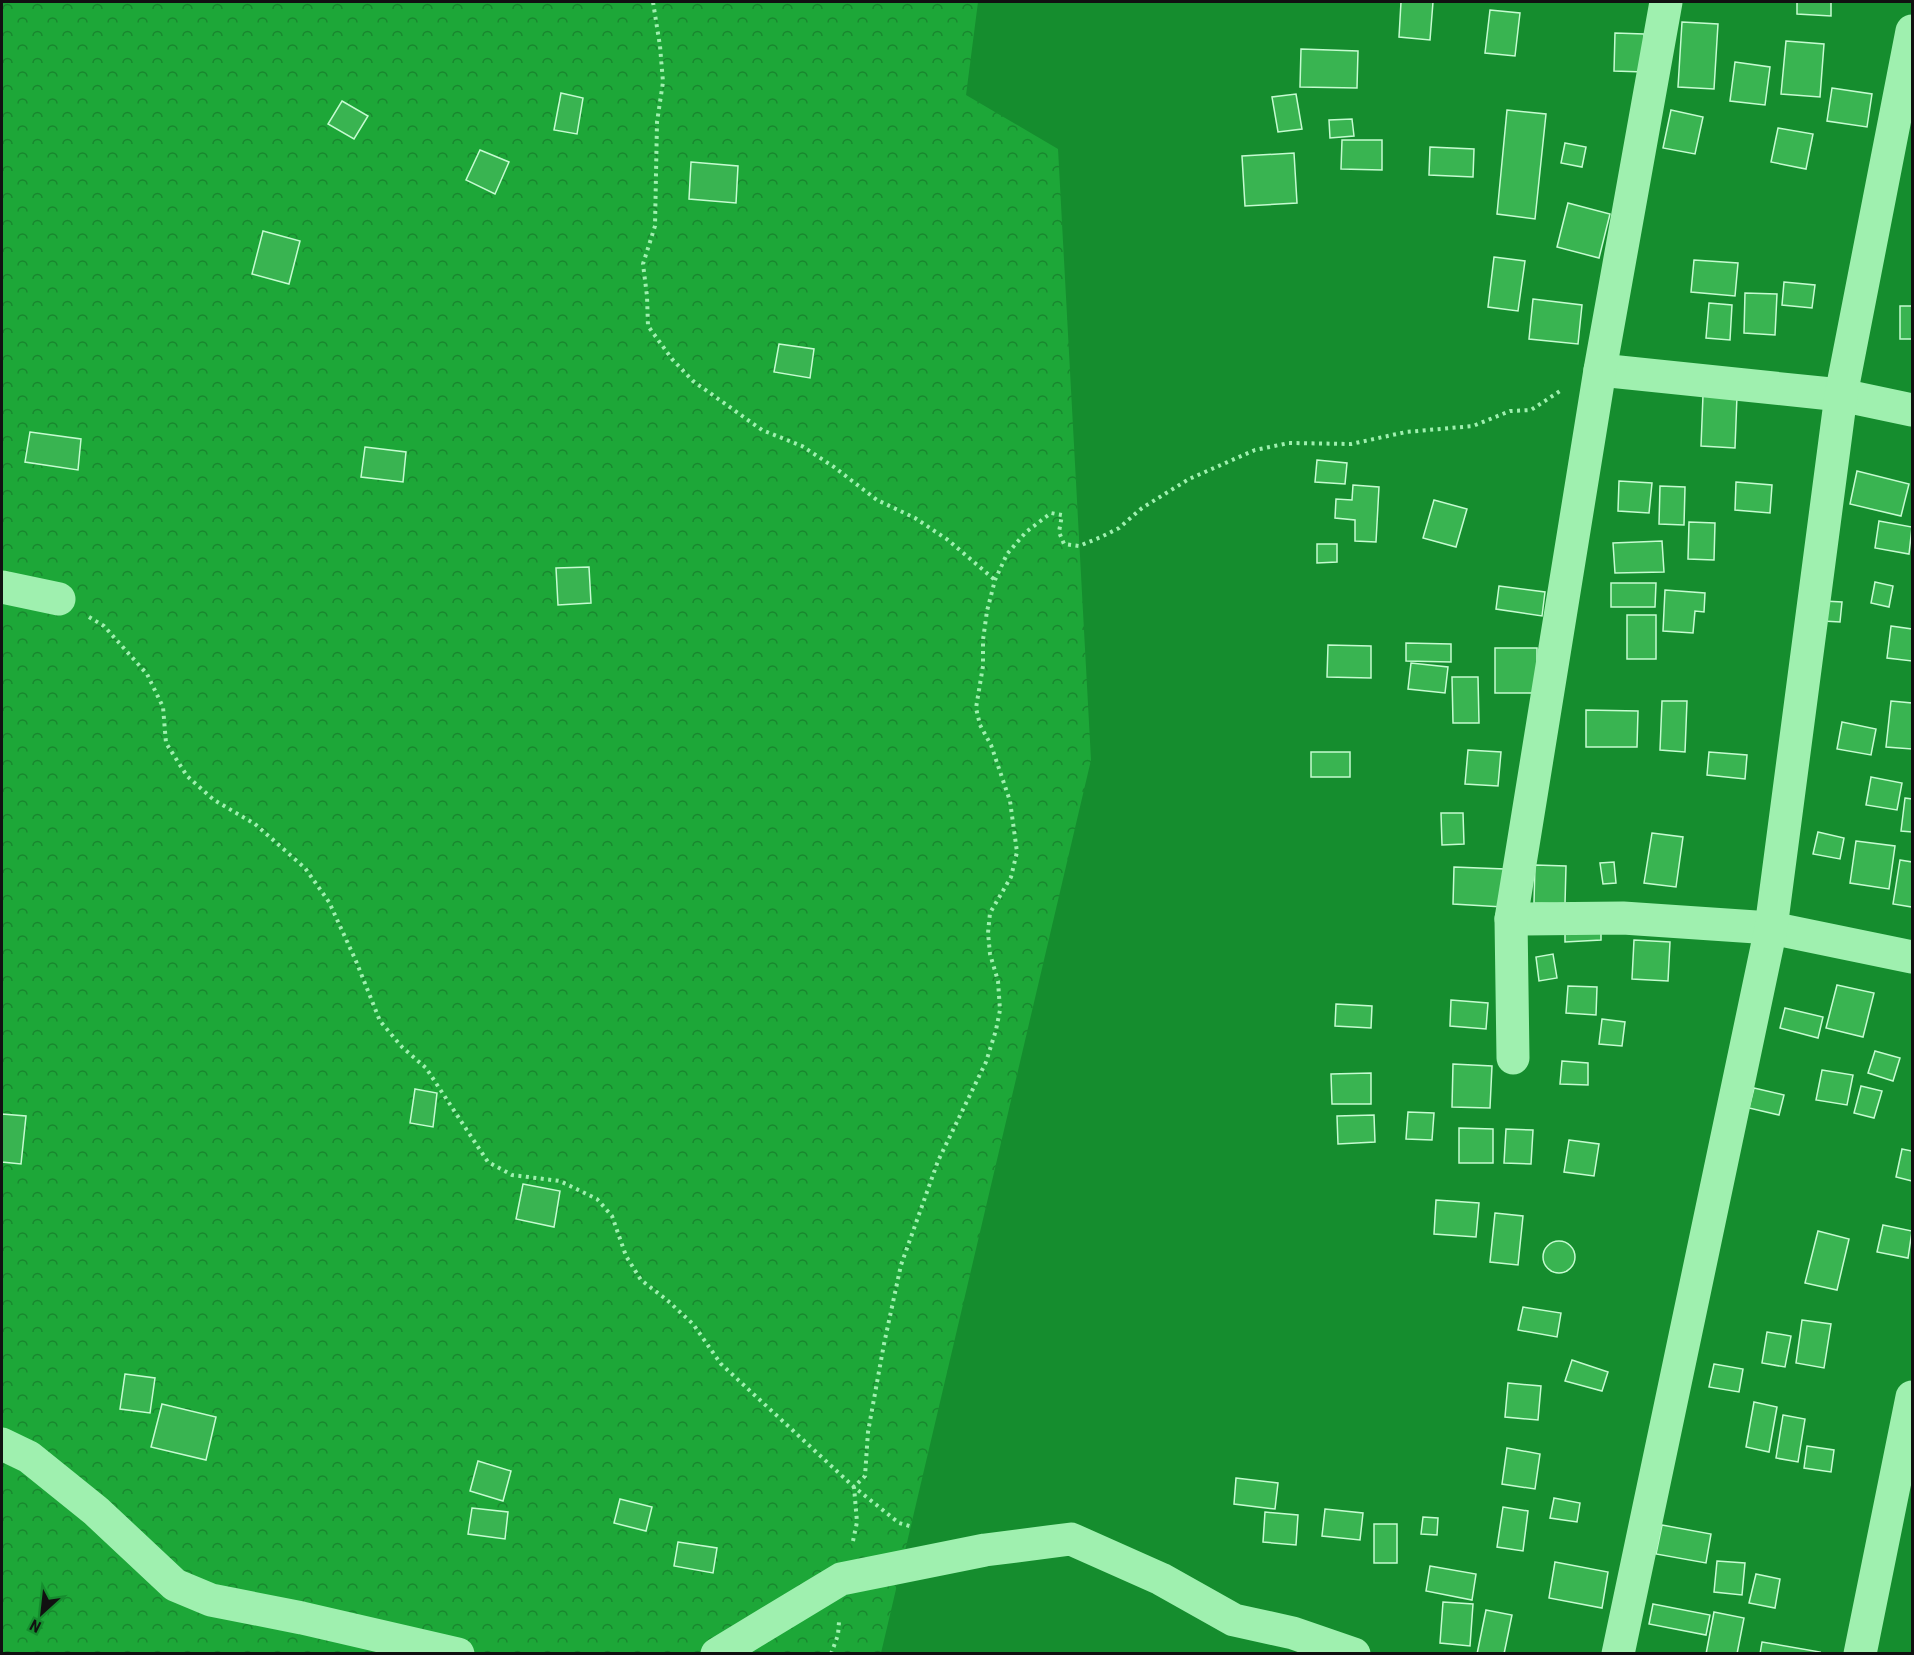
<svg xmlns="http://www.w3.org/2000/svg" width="1914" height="1655" viewBox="0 0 1914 1655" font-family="'Roboto Condensed',sans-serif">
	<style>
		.forest { fill: url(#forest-crowns) }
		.building { fill: #39b451; stroke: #c5fbd0; stroke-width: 1.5 }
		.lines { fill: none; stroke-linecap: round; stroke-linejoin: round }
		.path { stroke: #9ff0af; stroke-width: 4; stroke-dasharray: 3 4.5; stroke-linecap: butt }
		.minor { stroke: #9ff0af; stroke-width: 33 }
	</style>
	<defs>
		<pattern id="forest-crowns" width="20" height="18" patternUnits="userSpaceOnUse" patternTransform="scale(1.5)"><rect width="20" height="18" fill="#1da738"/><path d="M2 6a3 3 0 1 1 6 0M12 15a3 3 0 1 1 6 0" fill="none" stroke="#18872e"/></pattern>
	</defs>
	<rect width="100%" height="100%" fill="#158d2e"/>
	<path class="forest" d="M2 2H978L966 95 1058 149 1091 760 881 1653 2 1654Z"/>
	<g class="building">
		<path d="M1401 2H1433L1430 40 1399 37Z"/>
		<path d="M1797 2H1831V16L1797 14Z"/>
		<path d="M1490 10 1520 13 1515 56 1485 53Z"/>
		<path d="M1682 22 1718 24 1714 89 1678 87Z"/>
		<path d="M1615 33 1644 34V72L1614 71Z"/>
		<path d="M1786 41 1824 44 1820 97 1781 94Z"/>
		<path d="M1301 49 1358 51 1357 88 1300 87Z"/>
		<path d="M1735 62 1770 67 1765 105 1730 101Z"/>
		<path d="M1832 88 1872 94 1867 127 1827 121Z"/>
		<path d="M561 93 583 98 577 134 554 130Z"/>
		<path d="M1296 94 1302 129 1278 132 1272 97Z"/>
		<path d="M342 101 368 116 354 139 328 124Z"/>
		<path d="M1507 110 1546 114 1535 219 1497 214Z"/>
		<path d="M1671 110 1703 117 1695 154 1663 148Z"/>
		<path d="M1352 119 1354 136 1330 138 1329 120Z"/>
		<path d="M1778 128 1813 134 1806 169 1771 162Z"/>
		<path d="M1342 140H1382V170L1341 169Z"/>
		<path d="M1565 143 1586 147 1582 167 1561 163Z"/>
		<path d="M1430 147 1474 149 1473 177 1429 175Z"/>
		<path d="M480 150 509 162 495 194 466 180Z"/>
		<path d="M1294 153 1297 203 1245 206 1242 156Z"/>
		<path d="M691 162 738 166 736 203 689 199Z"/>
		<path d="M1568 203 1610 214 1599 258 1557 247Z"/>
		<path d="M263 231 300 241 289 284 252 274Z"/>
		<path d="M1494 257 1525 261 1518 311 1488 307Z"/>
		<path d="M1694 260 1738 263 1735 296 1691 292Z"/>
		<path d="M1784 282 1815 285 1812 308 1782 305Z"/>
		<path d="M1745 293 1777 294 1775 335 1744 333Z"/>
		<path d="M1533 299 1582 305 1578 344 1529 339Z"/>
		<path d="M1709 303 1732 305 1730 340 1706 338Z"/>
		<rect x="1900" y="306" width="12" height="33"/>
		<path d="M779 344 814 349 810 378 774 372Z"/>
		<path d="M1703 395 1737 396 1735 448 1701 446Z"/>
		<path d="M30 432 81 439 78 470 25 462Z"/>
		<path d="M365 447 406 452 403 482 361 477Z"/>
		<path d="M1317 460 1347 463 1345 484 1315 482Z"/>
		<path d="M1857 471 1909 484 1901 516 1850 504Z"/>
		<path d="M1619 481 1652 483 1649 513 1618 511Z"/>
		<path d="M1736 482 1772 485 1770 513 1735 510Z"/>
		<path d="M1353 485 1379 487 1376 542 1355 541V520L1335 518 1336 499 1352 500Z"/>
		<path d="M1660 486 1685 487 1684 525 1659 524Z"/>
		<path d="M1434 500 1467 509 1456 547 1423 538Z"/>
		<path d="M1879 521 1912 527 1909 554 1875 548Z"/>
		<path d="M1689 522 1715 523 1714 560 1688 559Z"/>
		<path d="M1662 541 1664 572 1615 573 1613 543Z"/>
		<path d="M1317 544H1337V562L1317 563Z"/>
		<path d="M589 567 591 603 558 605 556 568Z"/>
		<path d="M1875 582 1893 586 1889 607 1871 603Z"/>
		<path d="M1611 583H1656L1655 607H1611Z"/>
		<path d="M1499 586 1545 592 1542 616 1496 609Z"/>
		<path d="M1665 590 1705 593 1704 612 1695 611 1693 633 1663 631Z"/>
		<path d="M1824 601 1842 602 1840 622 1823 621Z"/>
		<rect x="1627" y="615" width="29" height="44"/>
		<path d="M1891 626 1912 629V661L1887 658Z"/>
		<path d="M1406 643 1451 644V662L1406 661Z"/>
		<path d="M1328 645 1371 646V678L1327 677Z"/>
		<rect x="1495" y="648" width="42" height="45"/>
		<path d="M1411 663 1448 667 1445 693 1408 689Z"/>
		<path d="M1452 677H1478L1479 723H1453Z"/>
		<path d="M1662 701H1687L1685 752 1660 750Z"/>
		<path d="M1891 701 1912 703V749L1886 747Z"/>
		<path d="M1586 710 1638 711 1637 747H1586Z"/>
		<path d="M1842 722 1876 729 1871 755 1837 749Z"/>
		<path d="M1468 750 1501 752 1498 786 1465 784Z"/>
		<rect x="1311" y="752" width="39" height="25"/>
		<path d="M1709 752 1747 755 1745 779 1707 775Z"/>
		<path d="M1871 777 1902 783 1897 810 1866 805Z"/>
		<path d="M1905 798 1912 799V832L1901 831Z"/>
		<path d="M1441 813H1463L1464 844 1442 845Z"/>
		<path d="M1818 832 1844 838 1840 859 1813 854Z"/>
		<path d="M1652 833 1683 837 1676 887 1644 883Z"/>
		<path d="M1856 841 1895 846 1889 889 1850 883Z"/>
		<path d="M1900 860 1912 862V907L1893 904Z"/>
		<path d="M1614 862 1616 883 1603 884 1600 863Z"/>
		<path d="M1535 865 1566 866 1565 904 1534 903Z"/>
		<path d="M1454 867 1505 869 1503 907 1453 904Z"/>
		<path d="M1601 919V940L1565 942V920Z"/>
		<path d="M1634 940 1670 942 1668 981 1632 979Z"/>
		<path d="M1553 954 1557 978 1539 981 1536 957Z"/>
		<path d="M1837 985 1874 993 1863 1037 1826 1028Z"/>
		<path d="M1568 986 1597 987 1596 1015 1566 1013Z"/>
		<path d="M1451 1000 1488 1003 1486 1029 1450 1026Z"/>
		<path d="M1336 1004 1372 1006 1371 1028 1335 1026Z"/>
		<path d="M1785 1008 1823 1017 1818 1038 1780 1028Z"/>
		<path d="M1602 1019 1625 1022 1622 1046 1599 1044Z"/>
		<path d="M1875 1051 1900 1058 1893 1081 1868 1073Z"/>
		<path d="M1562 1061 1588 1063V1085L1560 1084Z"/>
		<path d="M1453 1064 1492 1066 1490 1108 1452 1107Z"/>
		<path d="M1822 1070 1853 1075 1847 1105 1816 1100Z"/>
		<path d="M1371 1073V1104H1332L1331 1074Z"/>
		<path d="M1861 1086 1882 1091 1874 1118 1854 1113Z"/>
		<path d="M1754 1088 1784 1095 1779 1115 1749 1108Z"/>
		<path d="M415 1089 437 1093 433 1127 410 1123Z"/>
		<path d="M1408 1112 1434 1113 1432 1140 1406 1139Z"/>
		<path d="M2 1114 26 1116 21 1164 2 1162Z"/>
		<path d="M1374 1115 1375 1142 1338 1144 1337 1116Z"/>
		<path d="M1459 1128 1493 1129V1163H1459Z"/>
		<path d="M1506 1129 1533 1130 1531 1164 1504 1163Z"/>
		<path d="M1569 1140 1599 1144 1594 1176 1564 1172Z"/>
		<path d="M1902 1149 1912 1151V1181L1896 1177Z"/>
		<path d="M523 1184 560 1191 554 1227 516 1219Z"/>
		<path d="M1436 1200 1479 1203 1476 1237 1434 1234Z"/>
		<path d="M1495 1213 1523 1216 1518 1265 1490 1262Z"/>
		<path d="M1883 1225 1912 1231 1908 1258 1877 1252Z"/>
		<path d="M1818 1231 1849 1239 1837 1290 1805 1283Z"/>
		<circle cx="1559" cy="1257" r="16"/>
		<path d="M1523 1307 1561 1313 1557 1337 1518 1330Z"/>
		<path d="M1802 1320 1831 1324 1824 1368 1796 1363Z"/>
		<path d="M1767 1332 1791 1336 1785 1367 1762 1363Z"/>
		<path d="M1572 1360 1608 1372 1602 1391 1565 1381Z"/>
		<path d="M1714 1364 1743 1369 1739 1392 1709 1387Z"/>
		<path d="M125 1374 155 1378 150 1413 120 1409Z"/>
		<path d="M1508 1383 1541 1386 1538 1420 1505 1417Z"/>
		<path d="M1754 1402 1777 1407 1769 1452 1746 1447Z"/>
		<path d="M162 1404 216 1417 206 1460 151 1447Z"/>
		<path d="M1783 1415 1805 1419 1798 1462 1776 1458Z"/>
		<path d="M1807 1446 1834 1450 1831 1472 1804 1468Z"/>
		<path d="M1507 1448 1540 1454 1535 1489 1502 1484Z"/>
		<path d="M478 1461 511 1471 503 1501 470 1491Z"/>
		<path d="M1236 1478 1278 1483 1275 1509 1234 1504Z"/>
		<path d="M1554 1498 1580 1503 1577 1522 1550 1518Z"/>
		<path d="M620 1499 652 1507 646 1531 614 1523Z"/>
		<path d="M1503 1507 1528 1511 1523 1551 1497 1547Z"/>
		<path d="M472 1508 508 1512 505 1539 468 1534Z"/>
		<path d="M1325 1509 1363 1513 1360 1540 1322 1536Z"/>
		<path d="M1265 1512 1298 1515 1296 1545 1263 1542Z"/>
		<path d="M1423 1517 1438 1518 1437 1535 1421 1534Z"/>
		<rect x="1374" y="1524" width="23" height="39"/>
		<path d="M1662 1525 1711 1534 1706 1563 1656 1554Z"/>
		<path d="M678 1542 717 1548 713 1573 674 1566Z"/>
		<path d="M1717 1561 1745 1563 1742 1595 1714 1592Z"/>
		<path d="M1555 1562 1608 1572 1602 1608 1549 1598Z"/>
		<path d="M1430 1566 1476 1574 1472 1600 1426 1591Z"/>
		<path d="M1756 1574 1780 1579 1775 1608 1749 1603Z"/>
		<path d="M1443 1602 1473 1604 1470 1646 1440 1643Z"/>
		<path d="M1653 1604 1710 1615 1706 1635 1649 1624Z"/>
		<path d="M1486 1610 1512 1615 1504 1654H1477Z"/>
		<path d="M1714 1612 1744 1618 1737 1654H1706Z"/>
		<path d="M1762 1642 1820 1652 1819 1654H1760Z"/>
	</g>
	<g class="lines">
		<g class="path">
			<path d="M653 2 660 46 663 82 657 122 655 226 643 264 647 296 648 326 672 359 693 381 762 430 802 446 834 467 877 500 915 518 948 540 995 580"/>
			<path d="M89 617 104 626 147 674 163 707 166 743 187 776 214 800 255 824 305 868 329 902 356 961 380 1021 402 1047 426 1068 488 1162 512 1175 560 1181 597 1199 612 1216 626 1256 641 1280 667 1300 693 1324 721 1364 854 1487 899 1523 913 1527"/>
			<path d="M853 1541 857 1522 854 1487 865 1476 868 1432 884 1344 901 1265 938 1161 986 1062 996 1030 1000 1010 998 981 990 954 988 933 990 913 1011 877 1017 852 1010 801 991 745 980 725 976 708 983 666V640L987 611 995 580 1007 554 1026 532 1051 513 1062 515 1059 532 1064 544 1079 546 1101 537 1119 528 1142 508 1189 479 1255 450 1289 443 1351 444 1406 432 1473 426 1510 411 1531 410 1560 391"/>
			<path d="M831 1654 838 1635 839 1622"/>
		</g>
		<g class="minor">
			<path d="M1600 370 1841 395 1912 410"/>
			<path d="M2 587 59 599"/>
			<path d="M1511 919 1623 918 1771 928 1912 957"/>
			<path d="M1513 1058 1511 919 1600 370 1666 2"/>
			<path d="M2 1444 29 1457 96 1511 175 1585 211 1600 302 1618 458 1654"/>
			<path d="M717 1654 841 1579 985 1550 1071 1539 1161 1579 1234 1620 1293 1633 1354 1654"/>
			<path d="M1618 1654 1771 928 1841 395 1912 31"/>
			<path d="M1860 1654 1912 1397"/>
		</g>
	</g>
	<rect width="1914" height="1655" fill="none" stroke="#111111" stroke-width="6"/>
	<g transform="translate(42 1613) rotate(207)" stroke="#158d2e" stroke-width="4.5" paint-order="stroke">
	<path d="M0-4.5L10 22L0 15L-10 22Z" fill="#111111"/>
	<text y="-9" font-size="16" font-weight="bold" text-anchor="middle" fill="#111111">N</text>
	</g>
</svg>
